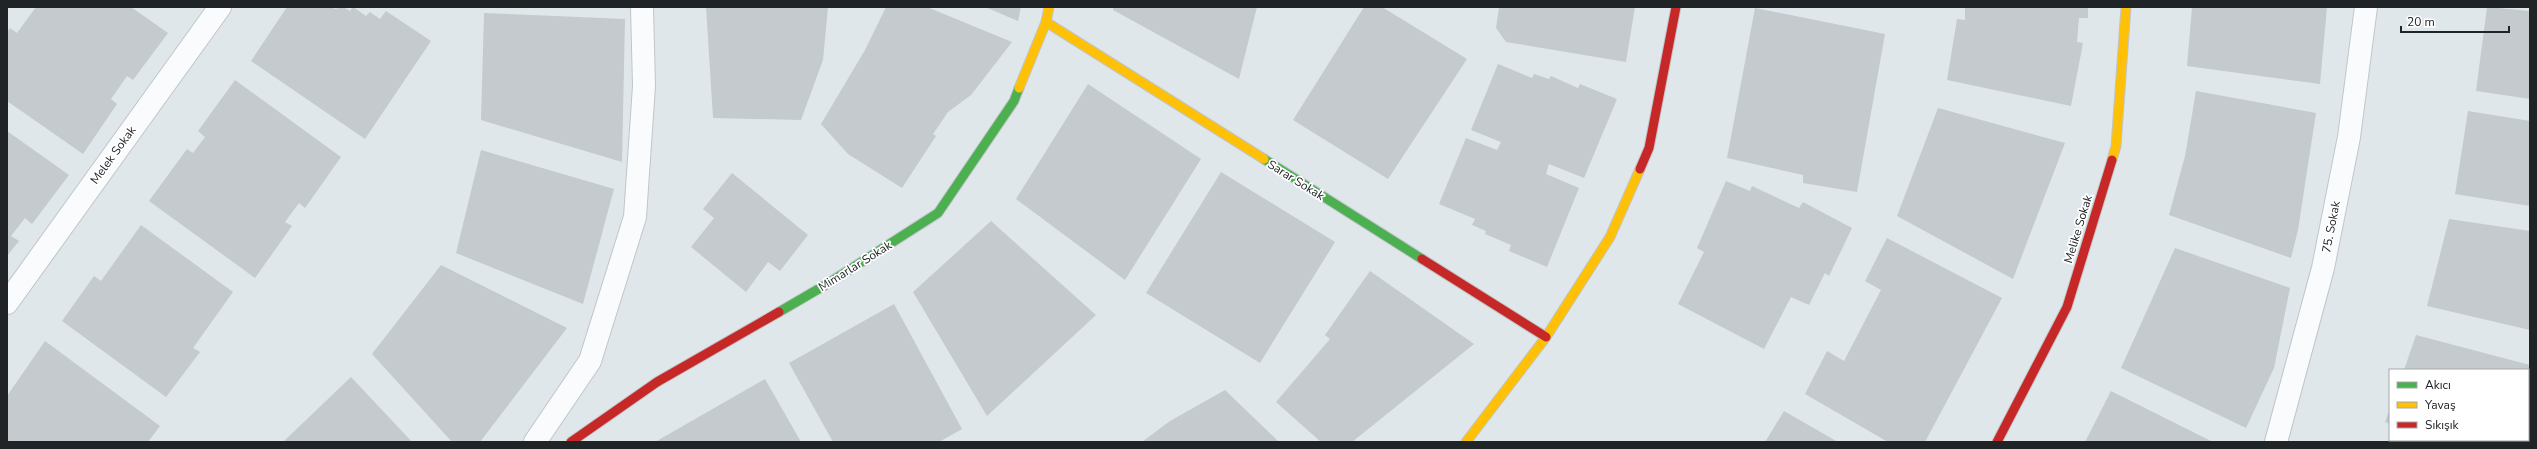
<svg xmlns="http://www.w3.org/2000/svg" width="2537" height="449" viewBox="0 0 2537 449" font-family="'Nunito Sans',sans-serif">
	<style>
		.building { fill: #c4cacd }
		.lines { fill: none; stroke-linecap: round; stroke-linejoin: round }
		.street-casing { stroke: #c0c5c9; stroke-width: 24 }
		.fast-casing { stroke: #c0c5c9; stroke-width: 11 }
		.slow-casing { stroke: #c0c5c9; stroke-width: 11 }
		.jam-casing { stroke: #c0c5c9; stroke-width: 11 }
		.street { stroke: #fafbfc; stroke-width: 22 }
		.fast { stroke: #4caf50; stroke-width: 9 }
		.slow { stroke: #ffc107; stroke-width: 9 }
		.jam { stroke: #c62828; stroke-width: 9 }
		.labels { text-anchor: middle; dominant-baseline: central; stroke-width: 3.5; stroke-linejoin: round; paint-order: stroke }
		.street-label { font-size: 12px; fill: #202427; stroke: #fff }
	</style>
	<rect width="100%" height="100%" fill="#e0e7eb"/>
	<g class="building">
		<path d="M36 7H131L168 33 133 80 127 76 111 99 117 104 83 154 7 101V32L10 28 17 33Z"/>
		<path d="M287 7H332L335 9 343 7 350 11 353 7 366 16 370 12 380 19 386 11 431 41 365 139 251 61Z"/>
		<path d="M706 7H828L823 60 801 120 713 118Z"/>
		<path d="M886 7H927L1012 42 971 95 948 112 933 134 936 136 902 188 848 154 821 124 865 50Z"/>
		<path d="M985 7H1021L1018 21Z"/>
		<path d="M1113 7H1257L1239 79 1113 10Z"/>
		<path d="M1364 7H1382L1467 59 1388 179 1293 120Z"/>
		<path d="M1499 7H1635L1626 62 1506 42 1496 28Z"/>
		<path d="M1965 7H2088V18H2079L2077 42 2083 43 2071 106 1947 80 1957 19 1965 20Z"/>
		<path d="M2192 7H2327L2320 84 2187 66Z"/>
		<path d="M2487 7 2530 11V99L2476 91Z"/>
		<path d="M1755 8 1885 34 1857 192 1803 183V175L1727 158Z"/>
		<path d="M484 13 625 19 622 162 481 120Z"/>
		<path d="M1498 64 1532 78 1534 74 1549 79 1551 76 1578 88 1580 84 1617 99 1584 178 1549 164 1546 174 1579 188 1547 267 1509 251 1511 245 1485 234 1486 231 1472 225 1475 219 1439 204 1466 138 1497 150 1501 142 1471 130Z"/>
		<path d="M235 80 341 157 305 208 299 203 285 222 292 226 255 278 149 201 187 149 193 153 205 137 198 131Z"/>
		<path d="M1088 84 1201 159 1125 280 1016 199Z"/>
		<path d="M2196 91 2316 113 2298 230 2291 258 2169 215 2185 156Z"/>
		<path d="M1938 108 2065 143 2013 279 1897 216Z"/>
		<path d="M2468 111 2530 121V206L2455 194Z"/>
		<path d="M7 131 69 175 32 224 25 218 11 236 19 241 7 256Z"/>
		<path d="M481 150 614 189 583 304 456 253Z"/>
		<path d="M1221 172 1335 242 1260 363 1146 293Z"/>
		<path d="M732 173 808 235 780 271 768 262 746 292 691 247 714 218 703 209Z"/>
		<path d="M1726 181 1750 191 1752 186 1799 208 1803 202 1852 228 1829 276 1825 273 1809 305 1791 297 1764 349 1678 304 1704 252 1697 248Z"/>
		<path d="M2449 219 2530 231V330L2427 306Z"/>
		<path d="M991 221 1096 315 987 416 913 292Z"/>
		<path d="M141 225 233 292 193 348 200 352 166 397 62 321 94 276 101 281Z"/>
		<path d="M1887 238 2002 298 1925 442H1888L1805 394 1827 351 1844 361 1881 290 1865 281Z"/>
		<path d="M2175 248 2290 288 2274 368 2246 428 2121 368Z"/>
		<path d="M441 265 567 328 480 442H452L372 354Z"/>
		<path d="M1370 271 1474 344 1352 442H1321L1276 402 1330 339 1325 335Z"/>
		<path d="M894 304 962 429 939 442H833L789 363Z"/>
		<path d="M2416 335 2530 365 2529 442 2435 440H2528V370H2404Z"/>
		<path d="M45 341 160 426 148 442H7V396Z"/>
		<path d="M351 377 412 442H283Z"/>
		<path d="M765 379 801 442H655Z"/>
		<path d="M1225 390 1279 442H1142L1170 421Z"/>
		<path d="M2111 391 2213 442H2085Z"/>
		<path d="M2390 408V424L2385 422Z"/>
		<path d="M1784 411 1838 442H1765Z"/>
	</g>
	<g class="lines">
		<g class="street-casing">
			<g id="street">
				<path d="M7 303 220 7"/>
				<path d="M535 442 590 361 635 217 644 86 642 7"/>
				<path d="M2276 442 2323 268 2349 137 2366 7"/>
			</g>
		</g>
		<g class="fast-casing">
			<g id="fast">
				<path d="M1264 159 1422 259"/>
				<path d="M779 312 827 284 938 213 1014 101 1019 88"/>
			</g>
		</g>
		<g class="slow-casing">
			<g id="slow">
				<path d="M1046 22 1264 159"/>
				<path d="M1019 88 1046 22 1049 7"/>
				<path d="M2112 160 2116 146 2126 7"/>
				<path d="M1466 442 1546 337 1610 237 1640 169"/>
			</g>
		</g>
		<g class="jam-casing">
			<g id="jam">
				<path d="M1640 169 1649 148 1676 7"/>
				<path d="M1422 259 1546 337"/>
				<path d="M571 442 657 382 779 312"/>
				<path d="M1997 442 2067 307 2112 160"/>
			</g>
		</g>
		<use href="#street" class="street"/>
		<use href="#fast" class="fast"/>
		<use href="#slow" class="slow"/>
		<use href="#jam" class="jam"/>
	</g>
	<g class="labels">
		<g class="street-label">
			<text transform="translate(113 155) rotate(-54)">Melek Sokak</text>
			<text transform="translate(1296 180) rotate(32)">Sarar Sokak</text>
			<text transform="translate(2331 227) rotate(-79)">75. Sokak</text>
			<text transform="translate(2078 229) rotate(-73)">Melike Sokak</text>
			<text transform="translate(855 266) rotate(-32)">Mimarlar Sokak</text>
		</g>
	</g>
	<rect width="2537" height="449" fill="none" stroke="#202427" stroke-width="16"/>
	<rect x="2389" y="369" width="140" height="72" fill="#ffffff" stroke="#a6a7a9"/>
	<rect x="2397" y="382" width="20" height="6" fill="#4caf50" stroke="#a6a7a9"/>
	<text x="2425" y="389" font-size="12" fill="#202427">Akıcı</text>
	<rect x="2397" y="402" width="20" height="6" fill="#ffc107" stroke="#a6a7a9"/>
	<text x="2425" y="409" font-size="12" fill="#202427">Yavaş</text>
	<rect x="2397" y="422" width="20" height="6" fill="#c62828" stroke="#a6a7a9"/>
	<text x="2425" y="429" font-size="12" fill="#202427">Sıkışık</text>
	<path d="M2401 26v6h108v-6" fill="none" stroke="#202427" stroke-width="2"/>
	<text x="2407" y="26" font-size="12" fill="#202427" stroke="#ffffff" stroke-width="3" paint-order="stroke">20 m</text>
</svg>
